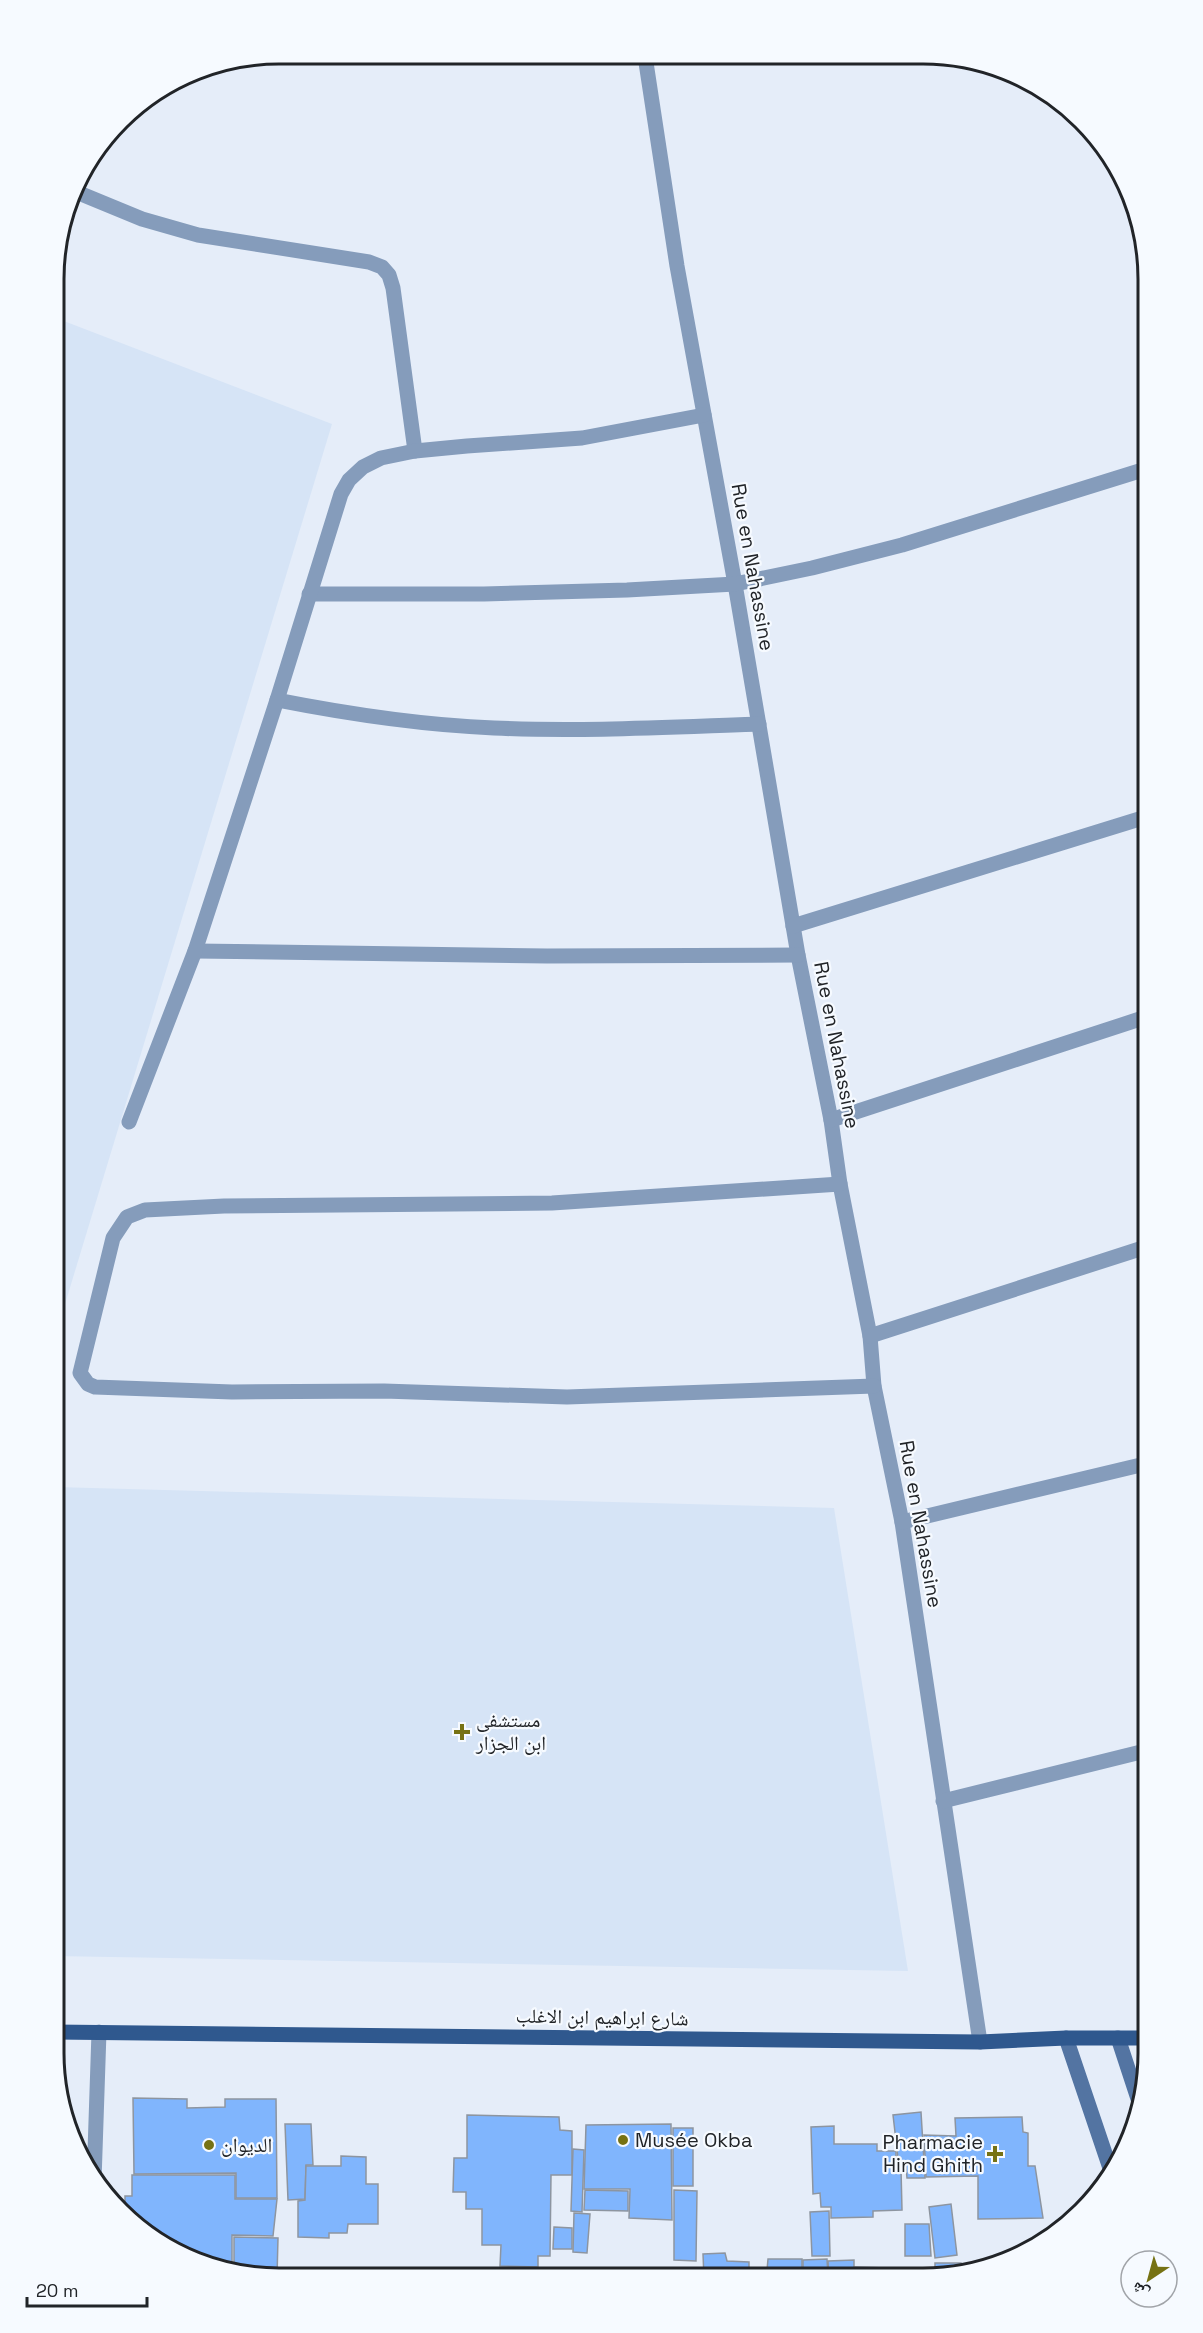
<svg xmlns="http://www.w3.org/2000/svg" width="1203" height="2333" viewBox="0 0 1203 2333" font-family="'Space Grotesk','Noto Naskh Arabic',sans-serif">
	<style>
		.built { fill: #d6e4f6 }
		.building { fill: #80b5fd; stroke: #8d95a0; stroke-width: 1.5 }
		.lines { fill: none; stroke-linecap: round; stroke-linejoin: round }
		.lane { stroke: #859cbb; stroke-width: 15 }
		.street { stroke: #859cbb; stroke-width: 15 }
		.secondary { stroke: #5374a2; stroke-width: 15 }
		.primary { stroke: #2f588e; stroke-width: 15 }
		.poi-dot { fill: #767214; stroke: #f6faff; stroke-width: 2 }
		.labels { text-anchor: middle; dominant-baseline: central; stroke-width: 4.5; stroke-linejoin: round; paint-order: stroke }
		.street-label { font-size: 20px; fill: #212428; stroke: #f6faff }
		.poi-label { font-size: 20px; fill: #212428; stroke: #f6faff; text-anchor: start }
		.rim { fill: none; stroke: #212428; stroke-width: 3 }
	</style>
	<rect width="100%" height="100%" fill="#e5edf9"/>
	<g class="built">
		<path d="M56 318 332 424 55 1337Z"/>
		<path d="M55 1487 834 1508 908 1971 54 1956Z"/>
	</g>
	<g class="building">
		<path d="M133 2098 187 2099V2108L225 2107V2099H276L277 2198H236V2173L134 2174Z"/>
		<path d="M921 2112 925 2178H907L906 2167H899L893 2115Z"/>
		<path d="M467 2115 559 2117 560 2130 572 2131V2175H551L550 2256H538V2267L500 2266 501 2245H482V2209H466V2192H453L454 2158H467Z"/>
		<path d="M1022 2117 1023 2132 1028 2133V2166H1035L1043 2218 978 2219V2176L926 2177 924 2135 956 2136 955 2118Z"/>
		<path d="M285 2124H311L313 2165H306L305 2199 288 2200Z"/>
		<path d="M671 2124 672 2220 629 2218 630 2189H584L586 2125Z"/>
		<path d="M834 2126V2144H877V2151H896V2169H901L902 2210 873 2211V2217L831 2218V2207H821L820 2193 813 2194 811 2127Z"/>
		<rect x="673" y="2128" width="20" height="58"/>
		<path d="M573 2149 584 2150 582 2212 571 2211Z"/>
		<path d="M341 2156 366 2157V2184H378V2224H348L347 2233H329V2238L298 2237V2201L305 2200 306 2166H341Z"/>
		<path d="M132 2175H235V2199H277L273 2236 232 2235V2266H212L180 2256 176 2253V2241H158L131 2223 125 2217V2196H132Z"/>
		<path d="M585 2190 628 2191V2211L584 2210Z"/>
		<path d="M674 2190 697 2191 696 2261 674 2260Z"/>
		<path d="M951 2204 957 2255 935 2258 929 2207Z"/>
		<path d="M829 2211 830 2256H812L810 2212Z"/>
		<path d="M574 2213 590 2214 587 2253 573 2252Z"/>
		<path d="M905 2224H929L931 2256H905Z"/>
		<path d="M554 2227 572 2228V2249H553Z"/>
		<path d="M234 2237 278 2238 277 2277H250L219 2268H234Z"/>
		<path d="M160 2242 174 2243V2252Z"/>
		<path d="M725 2253 727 2261 749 2262V2270H767L768 2259H802V2279L704 2278 703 2254Z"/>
		<path d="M827 2259 828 2276H803V2260Z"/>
		<path d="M854 2260V2276H846V2279H829L828 2261Z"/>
		<path d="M935 2263H961V2273L935 2277Z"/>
		<path d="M972 2264H1003L996 2267 972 2271Z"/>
		<path d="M854 2267 921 2269V2279H847V2276H855Z"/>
	</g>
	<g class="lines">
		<path class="lane" d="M94 2181 99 2032"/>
		<g class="street">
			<path d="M645 56 677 266 735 584 798 955 831 1120 840 1184 870 1336 874 1386 902 1522 980 2042"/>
			<path d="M74 191 142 219 198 235 369 262 382 267 389 275 393 288 415 451"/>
			<path d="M309 594H484L627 590 735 584 812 568 902 545 1149 468"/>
			<path d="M277 700C348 714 422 725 494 728 582 732 671 727 759 724"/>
			<path d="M793 926 1149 816"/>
			<path d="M195 951 547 956 798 955"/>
			<path d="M831 1120 1149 1016"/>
			<path d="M129 1122 195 951 277 700 341 494 349 480 363 467 381 458 415 451 467 446 582 438 704 415"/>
			<path d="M840 1184 552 1203 224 1206 145 1210 127 1217 113 1238 80 1373 88 1384 95 1387 232 1392 384 1391 567 1397 874 1386"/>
			<path d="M870 1336 1149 1246"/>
			<path d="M902 1522 1149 1463"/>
			<path d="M943 1801 1149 1750"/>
		</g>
		<g class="secondary">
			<path d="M1066 2038 1112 2174"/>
			<path d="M1118 2038 1140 2105"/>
		</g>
		<path class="primary" d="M54 2032 980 2042 1066 2038H1148"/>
	</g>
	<g class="poi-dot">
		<path d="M459 1723h6v6h6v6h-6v6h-6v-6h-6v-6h6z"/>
		<circle cx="623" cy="2140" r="6"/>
		<circle cx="209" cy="2145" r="6"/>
		<path d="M992 2145h6v6h6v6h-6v6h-6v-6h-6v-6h6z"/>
	</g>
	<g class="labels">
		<g class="street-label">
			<text transform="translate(753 567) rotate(80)">Rue en Nahassine</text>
			<text transform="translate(837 1045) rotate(79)">Rue en Nahassine</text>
			<text transform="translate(921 1524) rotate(80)">Rue en Nahassine</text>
			<text transform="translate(602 2017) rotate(1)">شارع ابراهيم ابن الاغلب</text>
		</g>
		<g class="poi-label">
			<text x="476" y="1720">مستشفى<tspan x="476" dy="23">ابن الجزار</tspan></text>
			<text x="635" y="2140">Musée Okba</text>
			<text x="983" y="2142" text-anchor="end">Pharmacie<tspan x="983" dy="23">Hind Ghith</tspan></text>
			<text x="221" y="2145">الديوان</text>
		</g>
	</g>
	<path d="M0 0H1203V2333H0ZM279 64H923A215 215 0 0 1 1138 279V2053A215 215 0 0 1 923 2268H279A215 215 0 0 1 64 2053V279A215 215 0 0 1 279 64Z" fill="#f6faff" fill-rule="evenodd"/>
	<path class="rim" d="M279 64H923A215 215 0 0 1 1138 279V2053A215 215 0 0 1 923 2268H279A215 215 0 0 1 64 2053V279A215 215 0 0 1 279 64Z"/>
	<g transform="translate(1149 2279) rotate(216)"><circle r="28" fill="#f6faff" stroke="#a1a4a9" stroke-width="1.5"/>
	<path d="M0-4.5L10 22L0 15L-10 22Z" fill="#767214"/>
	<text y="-9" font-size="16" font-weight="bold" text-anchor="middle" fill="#212428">ش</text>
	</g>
	<path d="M27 2297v9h120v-9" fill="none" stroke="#212428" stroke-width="3"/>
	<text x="36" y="2297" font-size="18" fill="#212428" stroke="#f6faff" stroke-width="4.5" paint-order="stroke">20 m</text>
</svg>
